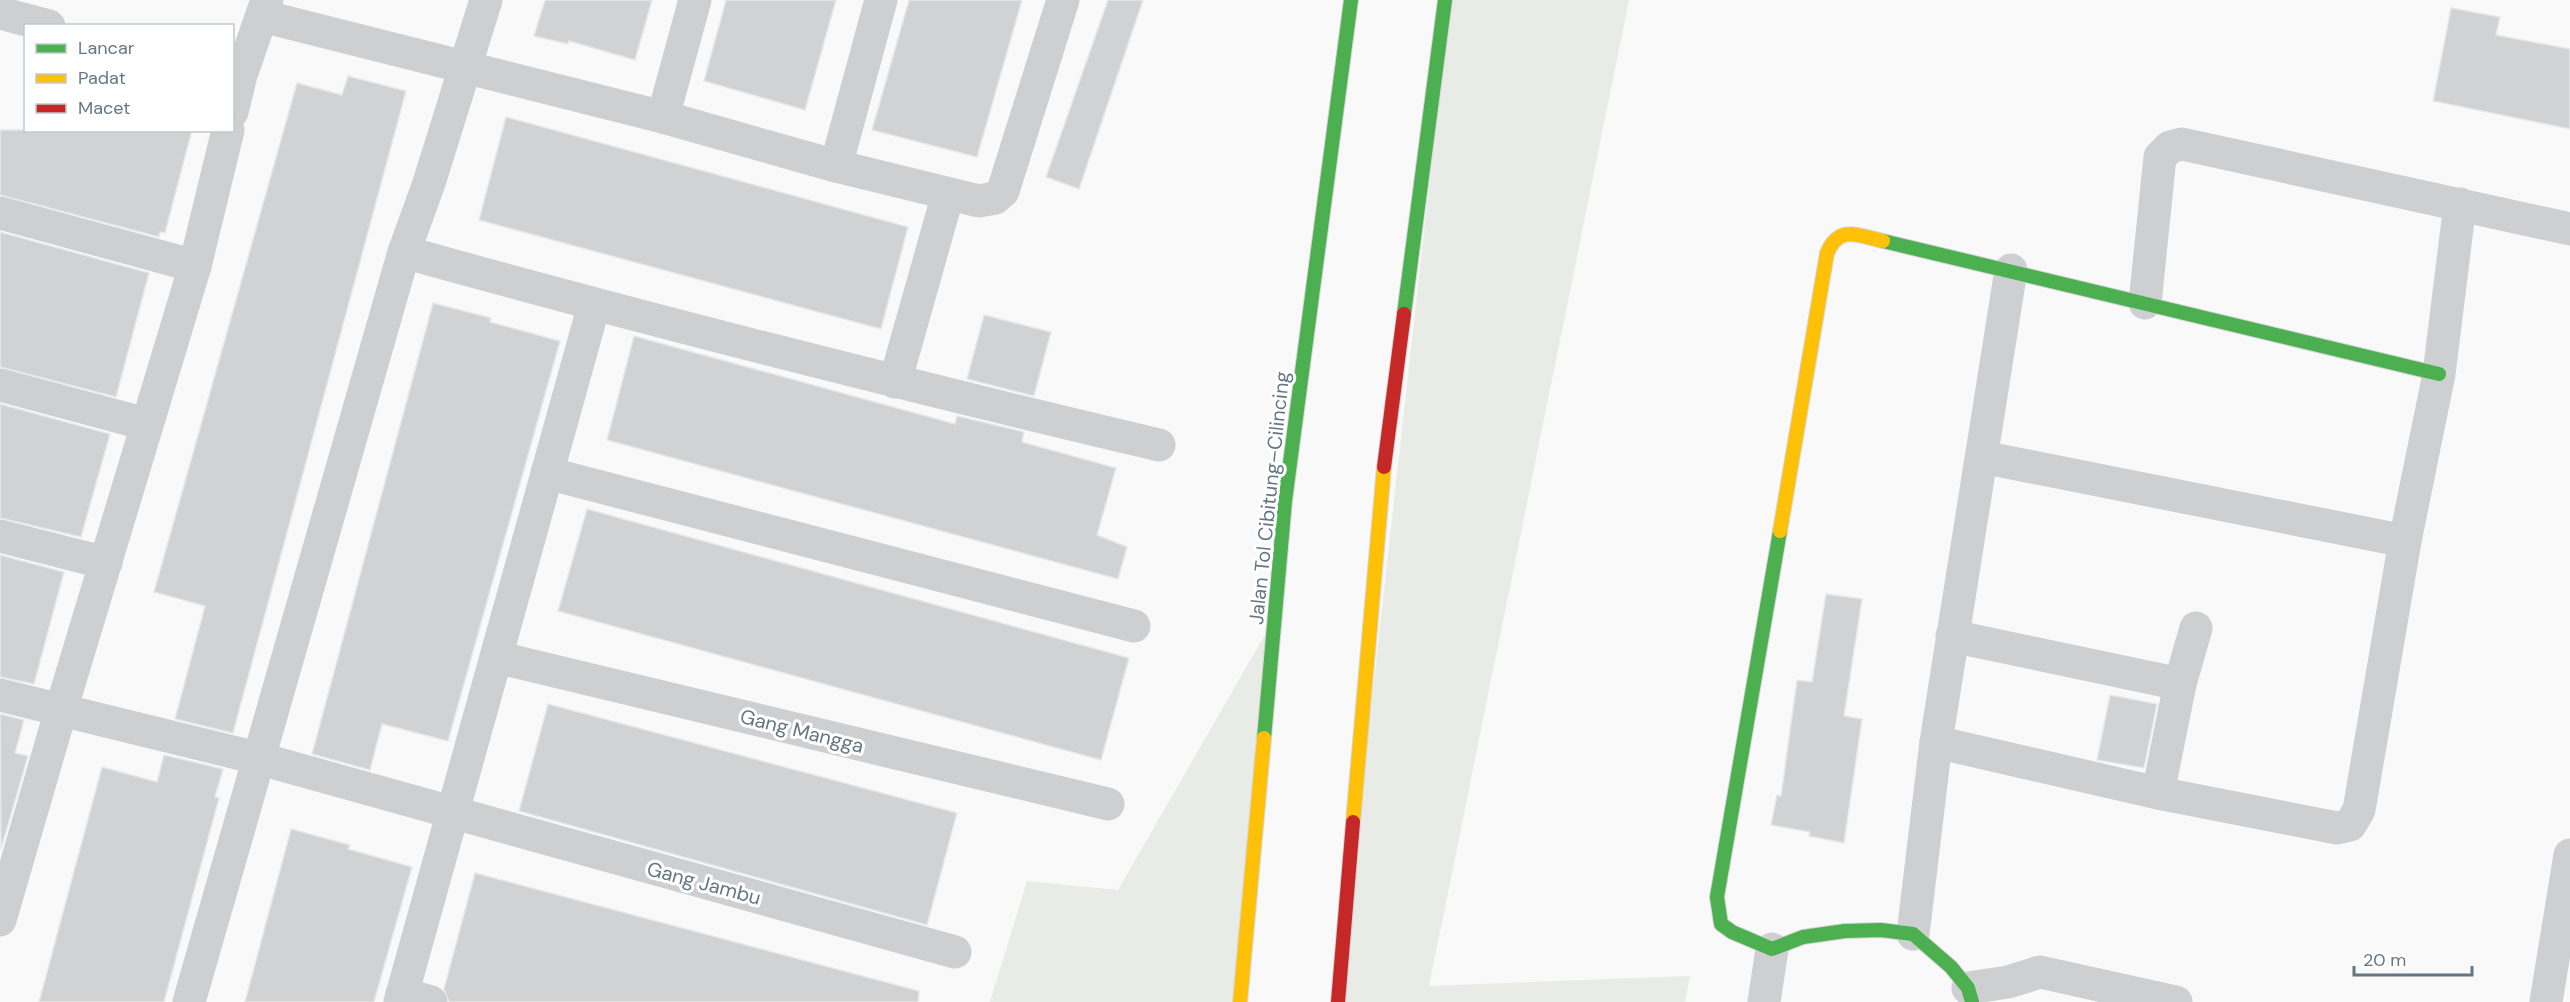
<svg xmlns="http://www.w3.org/2000/svg" width="2570" height="1002" viewBox="0 0 2570 1002" font-family="'DM Sans',sans-serif">
	<style>
		.green { fill: #e8ebe6 }
		.building { fill: #d0d2d3; stroke: #e8e8e8; stroke-width: 1.5 }
		.lines { fill: none; stroke-linecap: round; stroke-linejoin: round }
		.fast-casing { stroke: #d5d6d7; stroke-width: 16 }
		.slow-casing { stroke: #d5d6d7; stroke-width: 16 }
		.jam-casing { stroke: #d5d6d7; stroke-width: 16 }
		.street { stroke: #cecfd0; stroke-width: 33 }
		.fast { stroke: #4caf50; stroke-width: 14 }
		.slow { stroke: #ffc107; stroke-width: 14 }
		.jam { stroke: #c62828; stroke-width: 14 }
		.labels { text-anchor: middle; dominant-baseline: central; stroke-width: 6; stroke-linejoin: round; paint-order: stroke }
		.street-label { font-size: 20px; fill: #657683; stroke: #fff }
	</style>
	<rect width="100%" height="100%" fill="#f9f9f9"/>
	<g class="green">
		<path d="M1450 0H1629L1429 986 1690 976 1685 1002H1338Z"/>
		<path d="M1274 619 1240 1002H990L1027 881 1118 890Z"/>
	</g>
	<g class="building">
		<path d="M545 0H652L635 60 569 41 568 44 534 36Z"/>
		<path d="M726 0H836L805 110 704 81Z"/>
		<path d="M909 0H1022L977 157 872 130Z"/>
		<path d="M1108 0H1143L1079 189 1046 177Z"/>
		<path d="M2451 8 2500 17 2496 35 2570 49V129L2433 101Z"/>
		<path d="M348 76 406 91 233 733 175 719 205 606 154 592 297 83 342 95Z"/>
		<path d="M506 117 908 227 881 329 479 220Z"/>
		<path d="M0 130H192L165 233 160 232 159 237 0 195Z"/>
		<path d="M0 232 149 273 116 397 0 367Z"/>
		<path d="M433 303 491 318 490 322 560 341 448 741 382 724 370 770 312 754Z"/>
		<path d="M984 315 1051 332 1034 396 967 379Z"/>
		<path d="M634 336 955 424 957 416 1024 432 1022 442 1116 468 1097 535 1127 547 1118 579 607 440Z"/>
		<path d="M0 404 110 434 81 537 0 518Z"/>
		<path d="M587 509 1129 658 1101 760 558 611Z"/>
		<path d="M0 555 64 572 34 684 0 677Z"/>
		<path d="M1826 594 1862 599 1844 716 1862 719 1844 843 1809 836 1810 832 1771 825 1777 795 1781 796 1797 680 1812 682Z"/>
		<path d="M2110 695 2157 704 2144 768 2097 760Z"/>
		<path d="M548 704 957 813 927 925 519 811Z"/>
		<path d="M0 714 24 720 15 753 28 756 1 849Z"/>
		<path d="M164 755 223 769 215 797 219 798 164 1002H39L102 767 157 782Z"/>
		<path d="M291 829 350 845 348 849 412 867 374 1002H245Z"/>
		<path d="M475 873 919 991 918 1002H449L444 989Z"/>
	</g>
	<g class="lines">
		<g class="fast-casing">
			<g id="fast">
				<path d="M1883 241 2439 374"/>
				<path d="M1404 314 1445 0"/>
				<path d="M1780 531 1717 897 1721 924 1732 932 1772 949 1803 937 1845 931 1881 930 1913 934 1951 967 1968 988 1972 1002"/>
				<path d="M1264 738 1285 501 1351 0"/>
			</g>
		</g>
		<g class="slow-casing">
			<g id="slow">
				<path d="M1780 531 1827 253C1840 224 1858 236 1883 241"/>
				<path d="M1353 822 1384 467"/>
				<path d="M1240 1002 1264 738"/>
			</g>
		</g>
		<g class="jam-casing">
			<g id="jam">
				<path d="M1384 467 1404 314"/>
				<path d="M1338 1002 1353 822"/>
			</g>
		</g>
		<g class="street">
			<path d="M0 13 49 26"/>
			<path d="M262 16 663 117 836 166 979 201 995 198 1003 191 1063 0"/>
			<path d="M232 112 241 75 267 0"/>
			<path d="M663 117 695 0"/>
			<path d="M836 166 881 0"/>
			<path d="M0 213 195 266"/>
			<path d="M404 252C655 322 906 385 1159 445"/>
			<path d="M2145 303 2160 157 2170 147 2182 144 2570 229"/>
			<path d="M895 382 948 194"/>
			<path d="M0 385 146 424"/>
			<path d="M1982 457 2405 541"/>
			<path d="M547 473 1134 626"/>
			<path d="M0 536 106 563"/>
			<path d="M1952 636 2180 684"/>
			<path d="M496 657 1108 804"/>
			<path d="M0 695 257 758 955 952"/>
			<path d="M1936 742 2158 793 2337 828 2350 825 2359 810 2405 541 2439 374 2460 204"/>
			<path d="M2158 793 2180 684 2196 628"/>
			<path d="M0 920 61 710 195 266 228 130"/>
			<path d="M1913 934 1936 742 2011 270"/>
			<path d="M1968 988 2008 982 2040 972 2176 1002"/>
			<path d="M402 994 431 1002"/>
			<path d="M189 1002 404 252 429 183 486 0"/>
			<path d="M400 1002 594 305"/>
			<path d="M1764 1002 1772 949"/>
			<path d="M2546 1002 2570 855"/>
		</g>
		<use href="#fast" class="fast"/>
		<use href="#slow" class="slow"/>
		<use href="#jam" class="jam"/>
	</g>
	<g class="labels">
		<g class="street-label">
			<text transform="translate(1269 498) rotate(-84)">Jalan Tol Cibitung–Cilincing</text>
			<text transform="translate(802 731) rotate(14)">Gang Mangga</text>
			<text transform="translate(704 883) rotate(15)">Gang Jambu</text>
		</g>
	</g>
	<rect x="24" y="24" width="210" height="108" fill="#ffffff" stroke="#c1c8cd" stroke-width="1.5"/>
	<rect x="36" y="44" width="30" height="9" fill="#4caf50" stroke="#c1c8cd" stroke-width="1.5"/>
	<text x="78" y="54" font-size="18" fill="#657683">Lancar</text>
	<rect x="36" y="74" width="30" height="9" fill="#ffc107" stroke="#c1c8cd" stroke-width="1.5"/>
	<text x="78" y="84" font-size="18" fill="#657683">Padat</text>
	<rect x="36" y="104" width="30" height="9" fill="#c62828" stroke="#c1c8cd" stroke-width="1.5"/>
	<text x="78" y="114" font-size="18" fill="#657683">Macet</text>
	<path d="M2354 966v9h118v-9" fill="none" stroke="#657683" stroke-width="3"/>
	<text x="2363" y="966" font-size="18" fill="#657683" stroke="#ffffff" stroke-width="4.5" paint-order="stroke">20 m</text>
</svg>
